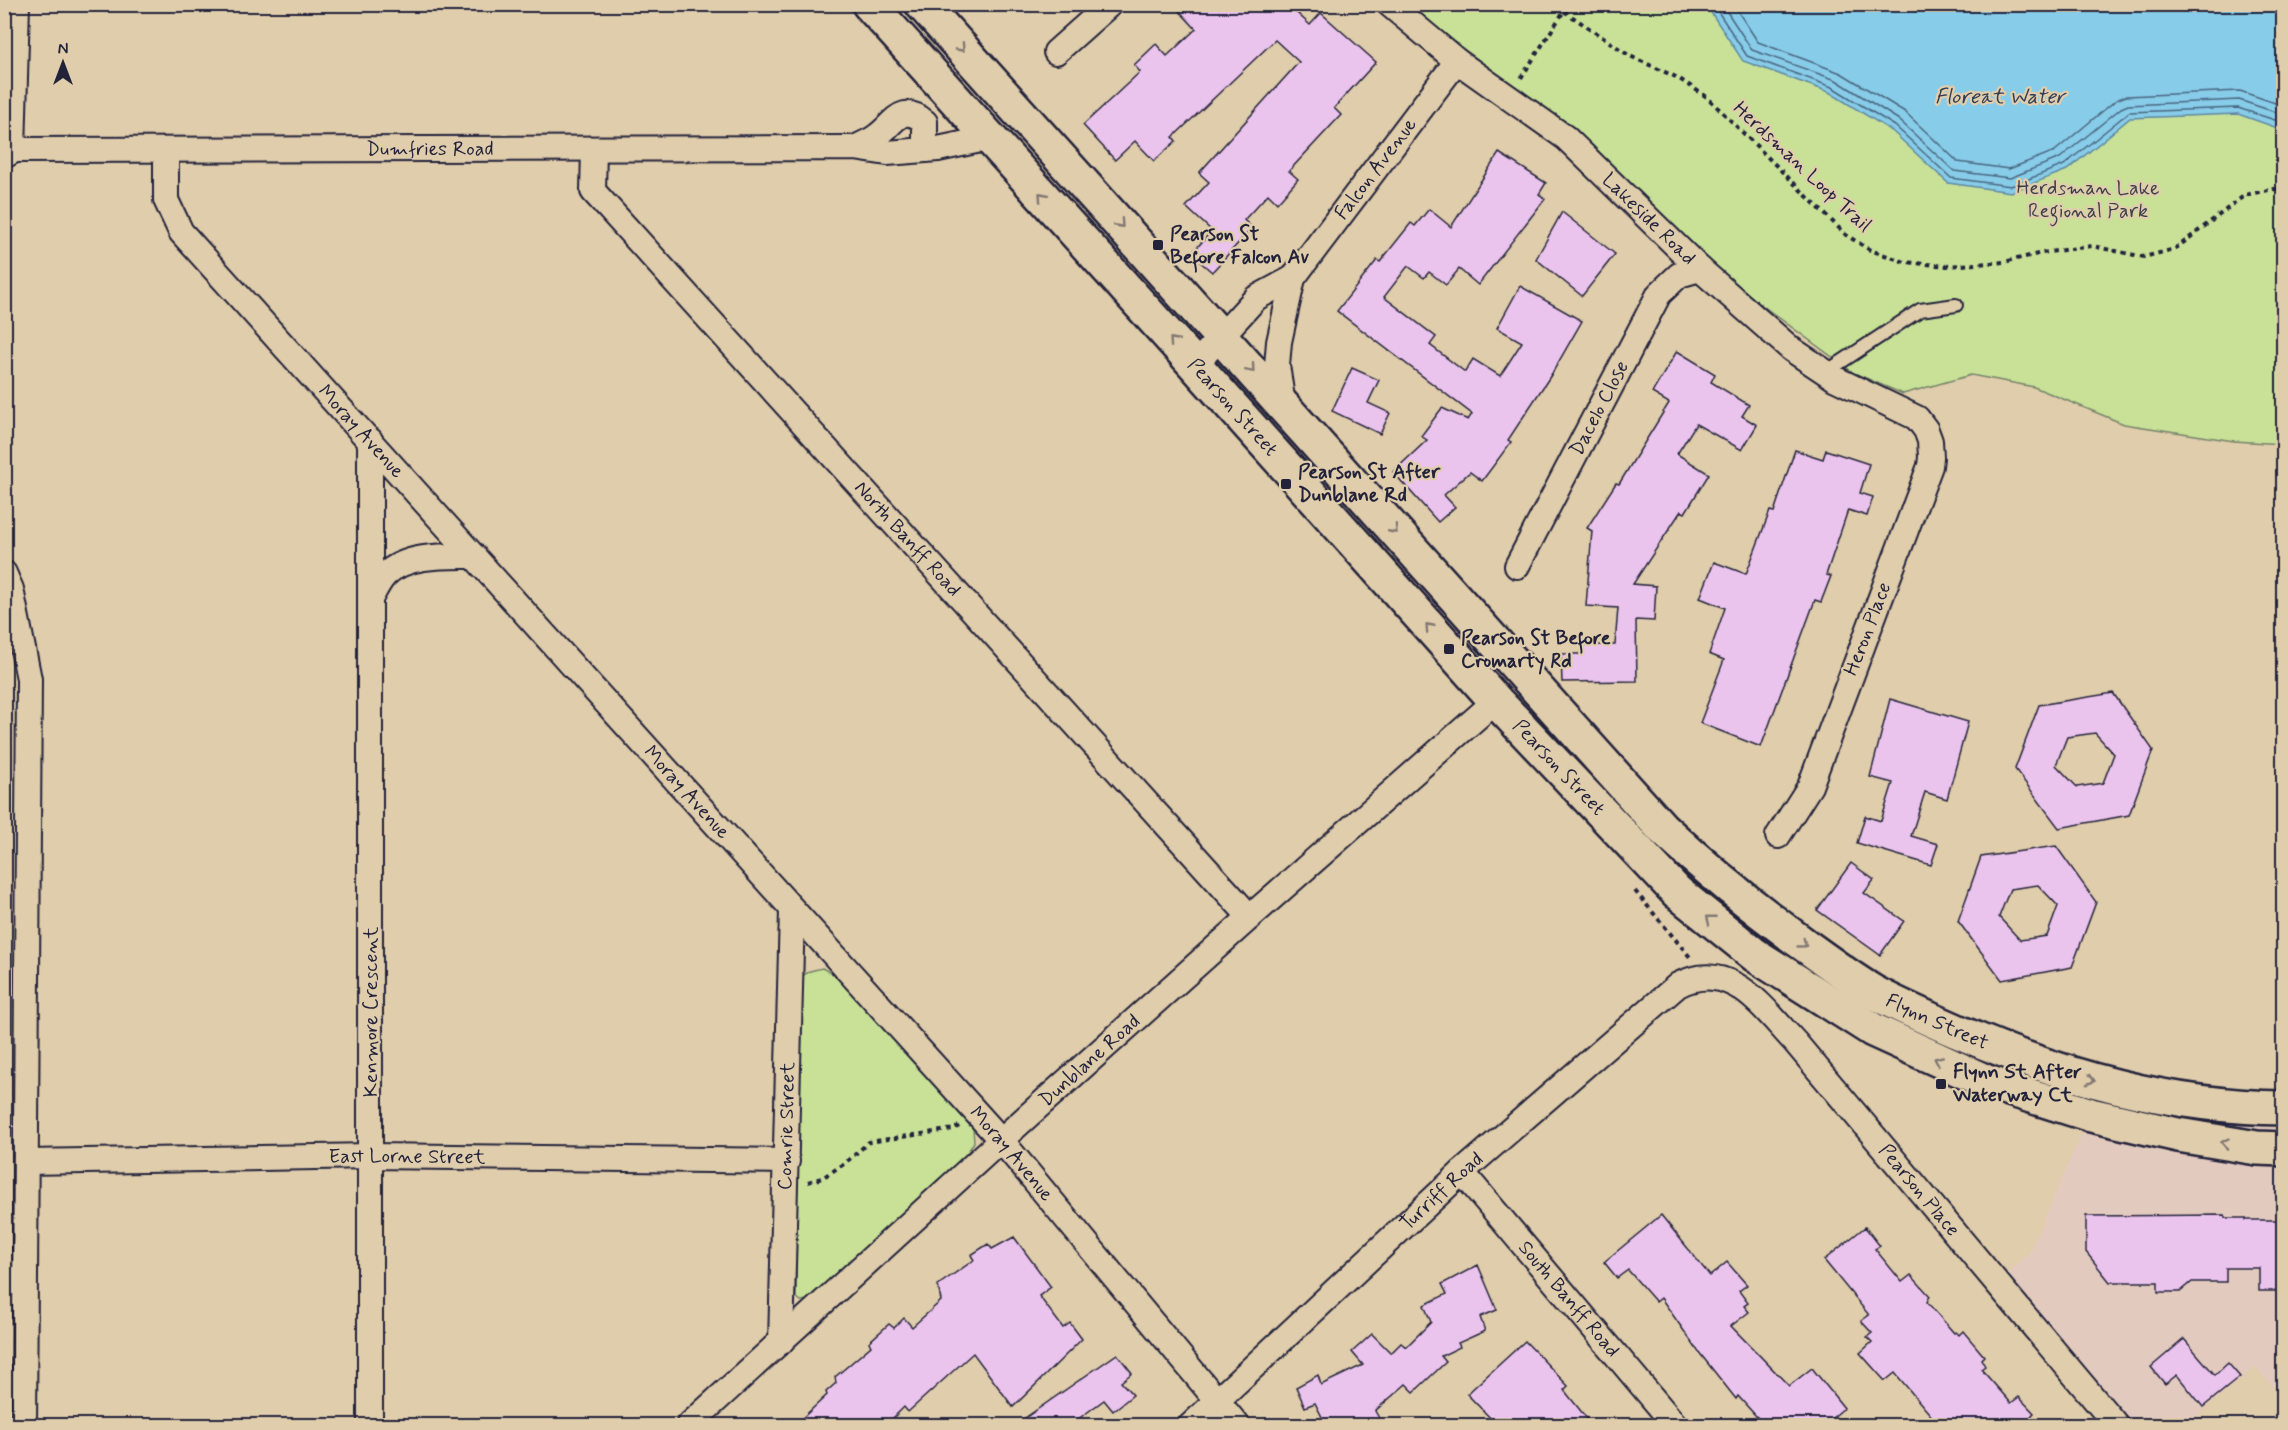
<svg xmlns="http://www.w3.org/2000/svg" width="2288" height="1430" viewBox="0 0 2288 1430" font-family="Mynerve,sans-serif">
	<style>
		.built { fill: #e3cabf }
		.green { fill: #c8e197; stroke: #758269; stroke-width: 1.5 }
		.water { fill: #87cce8; stroke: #5f88a3; stroke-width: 1.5 }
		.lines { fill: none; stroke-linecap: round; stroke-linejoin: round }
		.shore { stroke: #4a6680; stroke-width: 1.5 }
		.building { fill: #ebc4ed; stroke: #22223b; stroke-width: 1.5; fill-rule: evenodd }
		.service-casing { stroke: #22223b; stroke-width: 16 }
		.minor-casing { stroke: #22223b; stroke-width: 28 }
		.primary-casing { stroke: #22223b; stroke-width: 38 }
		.path { stroke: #22223b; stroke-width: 4; stroke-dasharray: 4.5 4.5; stroke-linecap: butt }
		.service { stroke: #e0cdab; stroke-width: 12 }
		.minor { stroke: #e0cdab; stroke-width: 24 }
		.primary { stroke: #e0cdab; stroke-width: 33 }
		.oneway { stroke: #817873 }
		.poi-dot { fill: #22223b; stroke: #e0cdab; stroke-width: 2 }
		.labels { text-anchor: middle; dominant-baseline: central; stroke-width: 4.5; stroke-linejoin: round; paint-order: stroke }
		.street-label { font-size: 20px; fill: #22223b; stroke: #e0cdab }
		.park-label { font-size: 20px; fill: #3b3f49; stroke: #e0cdab }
		.poi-label { font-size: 20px; font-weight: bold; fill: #22223b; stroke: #e0cdab; text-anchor: start }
		.water-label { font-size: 21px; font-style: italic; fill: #313c55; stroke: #e0cdab }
	</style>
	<rect width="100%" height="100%" fill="#e0cdab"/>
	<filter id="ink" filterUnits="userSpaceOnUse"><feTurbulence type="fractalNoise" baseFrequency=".0167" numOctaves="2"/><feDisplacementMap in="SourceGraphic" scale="12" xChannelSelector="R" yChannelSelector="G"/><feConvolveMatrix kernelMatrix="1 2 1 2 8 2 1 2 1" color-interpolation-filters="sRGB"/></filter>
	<g filter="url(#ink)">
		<path class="built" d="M2099 1095 2197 1117 2283 1129V1399L2256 1367 2185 1425H2118L2002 1279 2029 1253Z"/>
		<g class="green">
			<path d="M1408 5H2283V444L2234 441 2124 424 2034 387 1971 375 1903 394 1854 373 1759 303Z"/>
			<path d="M822 968 837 976 973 1128 974 1142 966 1155 807 1300 801 1301 796 1297 799 978 810 971Z"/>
		</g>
		<path class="water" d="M1706 5H2283V130L2238 114 2130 118 2067 170 2011 192 1948 183 1892 131 1829 92 1743 61Z"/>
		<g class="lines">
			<g class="shore">
				<path d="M1713 4 1747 56 1832 87 1895 126 1951 178 2011 186 2064 165 2129 112 2238 108 2284 123"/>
				<path d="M1722 4 1752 50 1836 80 1899 120 1954 171 2010 178 2060 158 2121 108 2128 105 2239 100 2284 115"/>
				<path d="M1733 4 1758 42 1841 73 1905 112 1958 162 2009 169 2055 151 2116 100 2126 96 2240 91 2284 106"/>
			</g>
		</g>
		<g class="building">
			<path d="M1173 4H1287L1310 25 1321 13 1376 62 1334 108 1341 115 1289 171 1298 179 1277 203 1268 194 1244 220 1252 228 1212 272 1191 254 1212 231 1186 207 1209 182 1199 173 1299 62 1275 40 1173 137 1176 141 1154 161 1135 141 1115 160 1083 125 1140 72 1134 65 1156 44 1167 56 1196 29Z"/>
			<path d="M1499 153 1546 183 1539 194 1545 199 1478 285 1459 269 1446 285 1429 272 1424 278 1408 266 1384 297 1436 337 1430 345 1465 372 1473 359 1500 376 1522 342 1497 328 1520 286 1582 321 1551 375 1508 440 1511 442 1482 481 1470 472 1444 495 1455 507 1438 522 1393 472 1427 440 1421 436 1442 408 1468 420 1472 414 1337 311 1377 260 1380 262 1411 223 1415 226 1429 209 1451 227Z"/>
			<path d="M1562 212 1615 254 1582 296 1536 259Z"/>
			<path d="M1677 351 1715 374 1711 382 1749 405 1742 416 1757 425 1742 450 1696 424 1677 454 1709 474 1685 513 1681 511 1633 584 1656 586 1654 621 1636 620 1637 681 1562 682 1561 654H1582V645H1615L1618 608 1586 606 1592 531 1587 528 1616 483 1619 484 1669 403 1652 393Z"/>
			<path d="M1352 368 1379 380 1368 403 1390 413 1380 434 1332 411Z"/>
			<path d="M1795 450 1823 459 1826 450 1869 464 1860 493 1873 497 1867 516 1848 510 1826 575 1831 576 1821 602 1815 600 1761 747 1700 723 1724 660 1709 654 1725 608 1700 598 1714 562 1746 574 1770 511 1774 512Z"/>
			<path d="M2113 693 2153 750 2129 815 2059 828 2015 769 2039 705ZM2095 733 2114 754 2103 783 2077 787 2056 765 2067 737Z"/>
			<path d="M1890 699 1968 722 1947 799 1925 792 1911 836 1938 844 1931 865 1857 843 1865 816 1881 821 1893 783 1870 777Z"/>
			<path d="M2056 846 2096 902 2072 967 2002 980 1958 921 1981 857ZM2038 885 2058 906 2047 936 2020 940 1999 917 2010 889Z"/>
			<path d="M1851 863 1874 880 1864 893 1904 921 1880 955 1817 910Z"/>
			<path d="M1661 1215 1710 1276 1727 1262 1747 1285 1739 1291 1748 1303 1744 1306 1749 1312 1731 1326 1789 1386 1812 1368 1844 1408 1824 1425H1764L1738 1396 1736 1399 1698 1351 1661 1298 1656 1302 1628 1270 1617 1278 1604 1262Z"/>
			<path d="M2225 1215V1218H2246V1220H2283V1291H2259V1268H2226V1282H2192L2180 1292H2158V1282H2110L2086 1252V1216Z"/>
			<path d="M1865 1227 1880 1246 1875 1249 1902 1282 1911 1275 1930 1296 1927 1302 1954 1333 1956 1332 1959 1335 1963 1331 1984 1356 1981 1359 1985 1366 1981 1369 2011 1403 2019 1397 2034 1413 2031 1416 2038 1425H1939L1895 1373 1885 1381 1860 1353 1872 1342 1867 1337 1872 1333 1861 1321 1869 1315 1824 1260Z"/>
			<path d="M1014 1237 1051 1287 1039 1296 1063 1328 1070 1323 1082 1339 1013 1407 973 1353 908 1412 904 1407 886 1425H795L827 1395 826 1392 836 1383 835 1377 871 1346 869 1342 889 1324 894 1328 904 1318 912 1327 941 1301 938 1285 974 1260 971 1255 988 1244 992 1249Z"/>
			<path d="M1478 1265 1497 1310 1480 1317 1485 1331 1458 1343 1460 1347 1441 1356 1446 1362 1414 1392 1406 1384 1375 1411 1383 1425H1326L1315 1403 1305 1407 1296 1387 1318 1375 1321 1385 1363 1365 1352 1352 1372 1334 1391 1353 1401 1343 1406 1347 1431 1322 1424 1305 1447 1294 1442 1284Z"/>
			<path d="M2184 1339 2215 1375 2228 1363 2240 1377 2203 1407 2177 1375 2165 1384 2151 1367Z"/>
			<path d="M1525 1341 1568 1386 1564 1390 1592 1425H1497L1467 1394Z"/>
			<path d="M1117 1354 1132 1373 1121 1382 1133 1395 1113 1411 1104 1400 1070 1425H1015Z"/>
		</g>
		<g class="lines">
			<g class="service-casing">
				<path id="service" d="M1826 372 1920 310 1956 305"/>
			</g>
			<g class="minor-casing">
				<g id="minor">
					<path id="s1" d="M1389 4 1457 61 1566 138 1700 269 1791 349 1836 379 1917 418 1926 430 1930 441 1931 457 1930 466 1810 786 1778 836"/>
					<path d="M1056 52 1110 4"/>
					<path d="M855 148C862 144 871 141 877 136 895 123 901 102 925 122V150"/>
					<path id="s2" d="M4 150 855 148 887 153 938 149 990 138"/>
					<path id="s3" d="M166 150V200L181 232 1001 1140 1238 1426"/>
					<path id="s4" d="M594 150 593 191 1250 917"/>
					<path d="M4 156 13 151 17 4"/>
					<path d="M1195 365 1256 298 1293 278"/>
					<path id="s5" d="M1283 405 1277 365 1279 342 1293 278 1457 61"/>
					<path id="s6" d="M1517 566 1659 294 1679 275 1700 269"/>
					<path d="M4 573 11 589 29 679 24 1426"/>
					<path d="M370 599C374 592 379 581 385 575 406 554 446 556 474 556"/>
					<path id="s7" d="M26 1162 371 1156 787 1161"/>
					<path id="s8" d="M1462 1172 1676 1426"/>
					<path id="s9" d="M781 1342 792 910"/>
					<path d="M370 1426V440"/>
					<path id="s10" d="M688 1426 1001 1140 1250 917 1483 712 1497 702"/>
					<path id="s11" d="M1190 1426 1462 1172 1678 985C1730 958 1762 1007 1795 1042L2117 1426"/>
				</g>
			</g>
			<g class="primary-casing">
				<g id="primary">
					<path id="s12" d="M869 4 1195 365 1497 702 1677 892 1755 955 1873 1030 1987 1082 2091 1115 2178 1135 2257 1148 2284 1149"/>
					<path id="s13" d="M922 4 1662 828C1708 871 1755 909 1806 946 1828 962 1850 978 1873 992 1901 1007 1930 1019 1959 1032 2063 1077 2170 1107 2284 1108"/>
				</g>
			</g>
			<g class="path">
				<path d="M1559 4 1564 11 1630 56 1678 78 1707 97 1846 235 1870 250 1905 262 1947 266 2004 262 2042 253 2092 246 2144 257 2175 249 2245 195 2274 189 2284 190"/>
				<path d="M1521 78 1564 11"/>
				<path d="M1635 891 1690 957"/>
				<path d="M808 1182 822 1178 844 1164 869 1142 954 1129 959 1126"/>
			</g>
			<use href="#service" class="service"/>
			<use href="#minor" class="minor"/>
			<use href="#primary" class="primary"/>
		</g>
		<defs><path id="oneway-chevron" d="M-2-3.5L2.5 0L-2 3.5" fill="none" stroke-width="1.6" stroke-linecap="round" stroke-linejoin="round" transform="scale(1.5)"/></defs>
		<g class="oneway">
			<use href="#oneway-chevron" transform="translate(961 48) rotate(48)"/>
			<use href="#oneway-chevron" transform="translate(1042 196) rotate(-132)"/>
			<use href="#oneway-chevron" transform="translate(1120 224) rotate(48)"/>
			<use href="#oneway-chevron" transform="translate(1173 341) rotate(-132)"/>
			<use href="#oneway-chevron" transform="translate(1251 369) rotate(49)"/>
			<use href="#oneway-chevron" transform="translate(1394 530) rotate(48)"/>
			<use href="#oneway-chevron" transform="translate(1429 627) rotate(-132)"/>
			<use href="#oneway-chevron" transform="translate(1710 919) rotate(-141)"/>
			<use href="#oneway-chevron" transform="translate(1803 944) rotate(36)"/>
			<use href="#oneway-chevron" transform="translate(1938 1060) rotate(-156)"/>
			<use href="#oneway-chevron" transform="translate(2091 1080) rotate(15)"/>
			<use href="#oneway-chevron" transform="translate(2225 1143) rotate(-171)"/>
		</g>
	</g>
	<g class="poi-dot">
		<rect x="1152" y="239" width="12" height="12" rx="3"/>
		<rect x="1280" y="478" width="12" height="12" rx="3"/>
		<rect x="1443" y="643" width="12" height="12" rx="3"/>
		<rect x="1935" y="1078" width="12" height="12" rx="3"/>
	</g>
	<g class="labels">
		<g class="street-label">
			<text stroke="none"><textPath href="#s2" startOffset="426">Dumfries Road</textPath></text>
			<text transform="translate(1802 167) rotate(43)">Herdsman Loop Trail</text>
			<text stroke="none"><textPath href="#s5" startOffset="266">Falcon Avenue</textPath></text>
			<text stroke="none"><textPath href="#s1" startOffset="338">Lakeside Road</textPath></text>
			<text stroke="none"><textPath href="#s12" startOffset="543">Pearson Street</textPath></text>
			<text stroke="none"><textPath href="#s6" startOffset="178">Dacelo Close</textPath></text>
			<text stroke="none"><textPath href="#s3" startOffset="354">Moray Avenue</textPath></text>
			<text stroke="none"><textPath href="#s4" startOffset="510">North Banff Road</textPath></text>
			<text transform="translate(1868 629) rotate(-69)">Heron Place</text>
			<text stroke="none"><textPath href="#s12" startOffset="1029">Pearson Street</textPath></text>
			<text stroke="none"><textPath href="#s3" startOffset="840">Moray Avenue</textPath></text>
			<text transform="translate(371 1012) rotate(-90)">Kenmore Crescent</text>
			<text stroke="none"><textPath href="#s13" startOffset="1446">Flynn Street</textPath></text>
			<text stroke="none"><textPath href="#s10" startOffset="543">Dunblane Road</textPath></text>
			<text stroke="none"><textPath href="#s9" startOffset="216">Comrie Street</textPath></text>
			<text stroke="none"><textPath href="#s3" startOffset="1326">Moray Avenue</textPath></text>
			<text stroke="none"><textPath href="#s7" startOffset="381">East Lorne Street</textPath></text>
			<text stroke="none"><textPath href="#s11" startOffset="994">Pearson Place</textPath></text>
			<text stroke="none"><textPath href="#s11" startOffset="344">Turriff Road</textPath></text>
			<text stroke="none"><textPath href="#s8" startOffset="166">South Banff Road</textPath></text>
		</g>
		<g class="park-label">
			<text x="2088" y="188">Herdsman Lake<tspan x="2088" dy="23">Regional Park</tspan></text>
		</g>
		<g class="poi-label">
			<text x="1170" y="234">Pearson St<tspan x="1170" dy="23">Before Falcon Av</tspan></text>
			<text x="1298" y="472">Pearson St After<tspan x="1298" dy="23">Dunblane Rd</tspan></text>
			<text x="1461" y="638">Pearson St Before<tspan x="1461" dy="23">Cromarty Rd</tspan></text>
			<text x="1953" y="1072">Flynn St After<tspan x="1953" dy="23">Waterway Ct</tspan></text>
		</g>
		<g class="water-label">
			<text x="2000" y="97">Floreat Water</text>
		</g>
	</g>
	<rect width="2288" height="1430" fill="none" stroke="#e0cdab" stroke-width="24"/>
	<rect x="12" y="12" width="2264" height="1406" fill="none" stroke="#22223b" stroke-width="2" filter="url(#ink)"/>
	<g transform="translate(63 63)" stroke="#e0cdab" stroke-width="4.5" paint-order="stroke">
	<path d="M0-4.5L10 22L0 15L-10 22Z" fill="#22223b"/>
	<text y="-9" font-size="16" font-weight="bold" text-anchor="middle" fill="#22223b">N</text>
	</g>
</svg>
